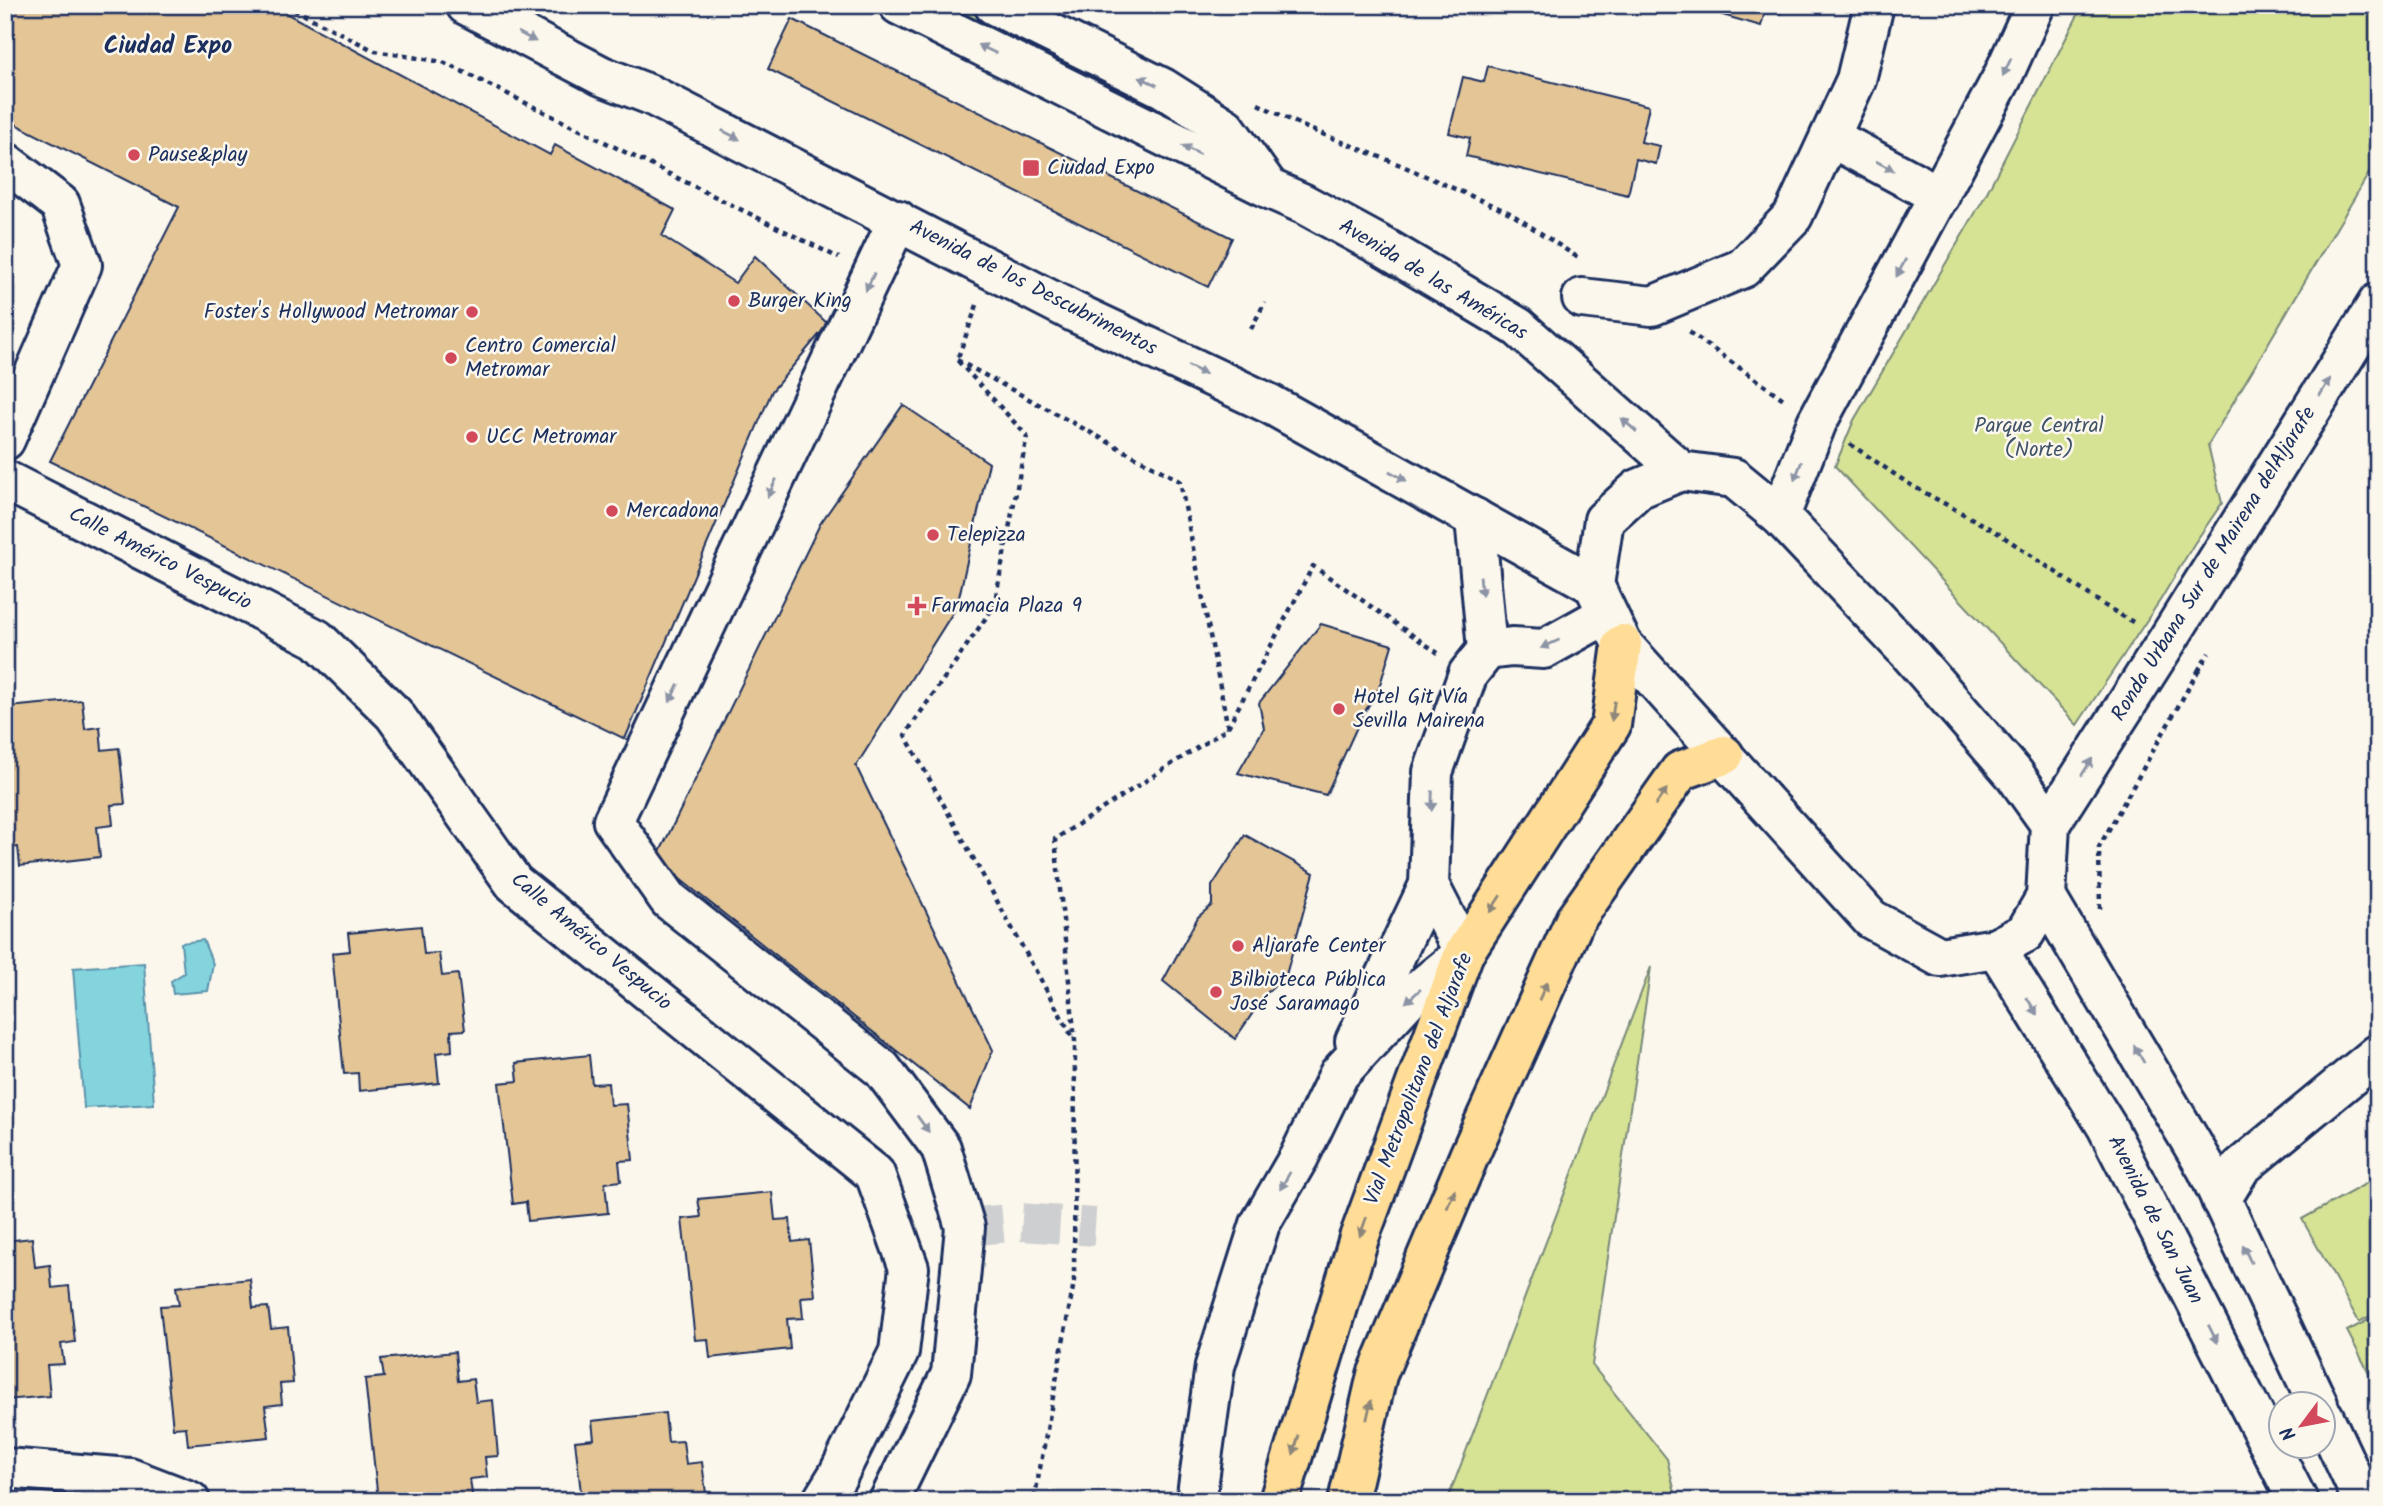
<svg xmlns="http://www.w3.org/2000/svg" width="2383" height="1506" viewBox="0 0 2383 1506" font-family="Kalam,sans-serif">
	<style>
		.green { fill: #d6e294; stroke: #788879; stroke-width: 2 }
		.water { fill: #84d4de; stroke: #5a92ab; stroke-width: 2 }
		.building { fill: #e3c596; stroke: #1b2f5e; stroke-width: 2 }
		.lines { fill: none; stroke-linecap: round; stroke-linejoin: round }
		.minor-tunnel { stroke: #cecfd0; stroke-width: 38; stroke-dasharray: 38 19; stroke-linecap: butt }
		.minor-casing { stroke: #1b2f5e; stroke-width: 44 }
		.major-casing { stroke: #1b2f5e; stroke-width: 44 }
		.path { stroke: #1b2f5e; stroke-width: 4.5; stroke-dasharray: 5 5; stroke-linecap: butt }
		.minor { stroke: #fbf7ec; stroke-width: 38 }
		.major { stroke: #ffdd96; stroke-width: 38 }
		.oneway { fill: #8b93a5 }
		.oneway2 { fill: #8d867a }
		.poi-dot { fill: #d1495b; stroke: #fbf7ec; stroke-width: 2.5 }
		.labels { text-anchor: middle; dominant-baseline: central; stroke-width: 5; stroke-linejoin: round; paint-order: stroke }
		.poi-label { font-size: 21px; fill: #1b2f5e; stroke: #fbf7ec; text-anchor: start }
		.street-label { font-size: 21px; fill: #1b2f5e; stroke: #fbf7ec }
		.park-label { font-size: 21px; fill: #405369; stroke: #fbf7ec }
		.quarter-label { font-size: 24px; font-weight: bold; fill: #1b2f5e; stroke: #fbf7ec }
	</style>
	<rect width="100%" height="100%" fill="#fbf7ec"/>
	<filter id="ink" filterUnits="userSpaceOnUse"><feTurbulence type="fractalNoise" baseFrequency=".0143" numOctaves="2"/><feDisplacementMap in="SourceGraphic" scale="14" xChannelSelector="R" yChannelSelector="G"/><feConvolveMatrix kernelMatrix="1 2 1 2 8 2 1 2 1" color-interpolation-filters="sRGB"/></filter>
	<g filter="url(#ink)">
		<g class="green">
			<path d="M947 5H966L1157 97 1156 106Z"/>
			<path d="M2083 5H2378V158L2208 445 2222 503 2194 544 2161 599 2077 725 1835 466 1854 420 1984 198Z"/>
			<path d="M1651 967 1592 1365 1667 1459 1677 1501H1447Z"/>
			<path d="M2378 1177V1312L2359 1322 2302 1219Z"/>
			<path d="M2378 1315V1390L2347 1331Z"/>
		</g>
		<g class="water">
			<path d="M203 940 213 964 208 991 173 994 171 981 184 973 181 943Z"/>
			<path d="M144 963 154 1104 84 1108 73 968Z"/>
		</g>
		<g class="building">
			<path d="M5 5H271L550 155 555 145 675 210 662 236 735 283 755 256 828 324 772 391 625 739 50 461 179 207 5 119Z"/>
			<path d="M1699 5H1783L1781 13 1766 8 1761 26 1698 8Z"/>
			<path d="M792 19 1232 238 1208 287 768 69Z"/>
			<path d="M1488 66 1649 106 1641 142 1660 146 1656 164 1636 159 1628 195 1466 156 1470 138 1449 133 1463 77 1484 82Z"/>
			<path d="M903 405 989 463 957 606 856 766 993 1050 970 1109 656 860 820 524Z"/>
			<path d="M1321 624 1392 645 1379 688 1361 718 1326 795 1238 773 1264 728 1259 703Z"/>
			<path d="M82 700 85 729 100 727 102 750 119 748 125 804 111 805 113 825 97 827 100 857 20 866 18 847 5 848V726L10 725 9 707Z"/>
			<path d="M1245 835 1314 873 1286 975 1265 995 1235 1039 1163 981 1198 917 1212 905V886Z"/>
			<path d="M421 926 424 954 439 953 442 976 458 974 465 1030 451 1031 452 1051 436 1053 439 1083 359 1091 358 1073 344 1074 332 953 350 951 348 933Z"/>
			<path d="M589 1055 592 1084 608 1083 610 1105 627 1104 633 1160 619 1161 621 1181 605 1183 608 1213 528 1221 526 1202 513 1204 499 1083 518 1081 516 1063Z"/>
			<path d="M772 1192 775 1220 790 1219 792 1242 809 1240 815 1296 801 1297 803 1318 787 1319 790 1349 710 1358 708 1339 695 1340 682 1219 701 1217 698 1199Z"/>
			<path d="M32 1238 35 1267 50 1265 52 1288 69 1286 75 1342 61 1344 64 1364 47 1365 50 1396 5 1400V1241Z"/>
			<path d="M250 1279 253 1308 268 1307 271 1329 288 1327 293 1383 280 1384 282 1404 265 1406 269 1437 188 1445 186 1427 173 1428 160 1306 179 1305 176 1287Z"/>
			<path d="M455 1352 458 1381 473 1379 476 1402 493 1400 498 1456 485 1457 487 1477 470 1479 473 1501 378 1500 365 1379 384 1377 381 1359Z"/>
			<path d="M665 1413 668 1442 683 1441 686 1464 702 1462 707 1501H582L575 1441 594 1439 592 1421Z"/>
		</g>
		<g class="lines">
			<path class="minor-tunnel" d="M965 1227 1020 1222 1095 1227"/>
			<g class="minor-casing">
				<g id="minor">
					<path d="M466 5 602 76 651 95 1074 312 1270 404 1594 585"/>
					<path d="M899 5 1270 189 1304 204 1385 248 1518 327 1681 471"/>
					<path d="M994 5 1163 88 1226 128 1267 185"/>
					<path d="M1830 137 1940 196"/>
					<path d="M5 162 60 204 82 265 5 440"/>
					<path d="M1582 298 1652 306 1743 268 1793 216 1856 80 1874 5"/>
					<path d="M1681 471 1734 478 1780 516 1910 654 2015 775 2050 824 2046 897 2025 933 1996 948 1940 957 1871 919 1622 644 1594 585 1604 520 1638 489Z"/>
					<path d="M5 480 317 639 394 714 514 883 875 1174 909 1268 899 1352 838 1475 822 1501"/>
					<path d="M1780 516 1817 422 2002 78 2035 5"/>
					<path d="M1487 650 1512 647 1544 649 1607 614"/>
					<path d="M2050 824 2167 641 2378 303"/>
					<path d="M2046 897 2207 1169 2318 1404"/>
					<path d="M1996 948 2107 1127 2298 1501"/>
					<path d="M1355 1041 1429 885"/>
					<path d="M2221 1200 2241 1167 2378 1054"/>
					<path d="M2324 1417 2363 1501"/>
					<path d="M5 1468 130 1478 190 1501"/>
					<path d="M889 1501 951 1374 965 1227 941 1148 882 1069 669 900 613 821 898 220"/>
					<path d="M1196 1501 1215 1366 1260 1224 1299 1157 1339 1074 1410 997 1464 953 1429 885 1433 772 1468 674 1487 650 1475 518"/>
				</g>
			</g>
			<g class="major-casing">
				<g id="major">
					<path d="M1279 1501 1359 1238 1464 953 1611 725 1622 644"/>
					<path d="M1348 1501 1377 1375 1469 1156 1575 920 1680 771 1724 755"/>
				</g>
			</g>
			<g class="path">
				<path d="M285 5 375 51 443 62 839 258"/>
				<path d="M1258 104 1307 128 1398 164 1510 213 1580 259"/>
				<path d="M977 305 957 360 1027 436 994 606 905 735 1073 1038"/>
				<path d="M1251 329 1265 302"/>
				<path d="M1689 332 1785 400"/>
				<path d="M957 360 1180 481 1228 728 1055 839 1075 1041 1074 1282 1034 1501"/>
				<path d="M1850 444 1909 484 1998 533 2107 607 2133 622"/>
				<path d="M2198 671 2209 653"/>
				<path d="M1228 727 1313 566 1438 653"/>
				<path d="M2100 909 2099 847 2198 671 2196 668"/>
			</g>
			<use href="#minor" class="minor"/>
			<use href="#major" class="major"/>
		</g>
		<defs><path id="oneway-solid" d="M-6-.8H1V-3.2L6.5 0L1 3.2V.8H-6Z" transform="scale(1.75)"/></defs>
		<g class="oneway">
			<use href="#oneway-solid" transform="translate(527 37) rotate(28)"/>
			<use href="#oneway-solid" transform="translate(987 49) rotate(-154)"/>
			<use href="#oneway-solid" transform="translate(2007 67) rotate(115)"/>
			<use href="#oneway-solid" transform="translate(1148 81) rotate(-154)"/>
			<use href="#oneway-solid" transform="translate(731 135) rotate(27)"/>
			<use href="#oneway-solid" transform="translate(1191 150) rotate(-154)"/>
			<use href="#oneway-solid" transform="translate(1885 166) rotate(28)"/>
			<use href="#oneway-solid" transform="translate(1901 268) rotate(118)"/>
			<use href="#oneway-solid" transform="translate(870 282) rotate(115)"/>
			<use href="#oneway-solid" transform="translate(1197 370) rotate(25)"/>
			<use href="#oneway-solid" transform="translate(2325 387) rotate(-58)"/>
			<use href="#oneway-solid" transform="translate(1629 425) rotate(-139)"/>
			<use href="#oneway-solid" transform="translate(1798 471) rotate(111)"/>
			<use href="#oneway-solid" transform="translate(1398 476) rotate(29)"/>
			<use href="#oneway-solid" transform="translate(772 488) rotate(116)"/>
			<use href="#oneway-solid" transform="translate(1481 586) rotate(85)"/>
			<use href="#oneway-solid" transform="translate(1550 644) rotate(156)"/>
			<use href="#oneway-solid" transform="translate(674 693) rotate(116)"/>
			<use href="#oneway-solid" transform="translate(2087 767) rotate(-57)"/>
			<use href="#oneway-solid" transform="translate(1432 801) rotate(92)"/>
			<use href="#oneway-solid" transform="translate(1413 996) rotate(138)"/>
			<use href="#oneway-solid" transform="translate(2032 1006) rotate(58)"/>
			<use href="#oneway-solid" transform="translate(2139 1054) rotate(-120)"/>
			<use href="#oneway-solid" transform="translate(923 1124) rotate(54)"/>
			<use href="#oneway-solid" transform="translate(1285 1181) rotate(120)"/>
			<use href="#oneway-solid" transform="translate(2247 1254) rotate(-115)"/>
			<use href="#oneway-solid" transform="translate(2213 1334) rotate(63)"/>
		</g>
		<g class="oneway2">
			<use href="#oneway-solid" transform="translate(1613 711) rotate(98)"/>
			<use href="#oneway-solid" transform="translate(1661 797) rotate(-55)"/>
			<use href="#oneway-solid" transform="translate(1495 904) rotate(123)"/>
			<use href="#oneway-solid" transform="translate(1543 991) rotate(-66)"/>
			<use href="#oneway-solid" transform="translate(1451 1199) rotate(-67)"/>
			<use href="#oneway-solid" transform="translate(1363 1227) rotate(110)"/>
			<use href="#oneway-solid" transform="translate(1369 1410) rotate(-77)"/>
			<use href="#oneway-solid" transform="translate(1296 1445) rotate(107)"/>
		</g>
	</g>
	<g class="poi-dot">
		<circle cx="134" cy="155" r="7"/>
		<rect x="1022" y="159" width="18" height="18" rx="3.5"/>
		<circle cx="734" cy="301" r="7"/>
		<circle cx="472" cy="312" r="7"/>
		<circle cx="451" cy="358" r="7"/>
		<circle cx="472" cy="437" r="7"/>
		<circle cx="612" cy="511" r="7"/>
		<circle cx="933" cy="535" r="7"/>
		<path d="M913.5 595.5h7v7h7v7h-7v7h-7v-7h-7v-7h7z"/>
		<circle cx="1339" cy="709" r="7"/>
		<circle cx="1238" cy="946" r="7"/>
		<circle cx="1216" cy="992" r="7"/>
	</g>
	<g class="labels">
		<g class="poi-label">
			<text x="148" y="155">Pause&amp;play</text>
			<text x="1047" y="168">Ciudad Expo</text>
			<text x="748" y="301">Burger King</text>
			<text x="458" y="312" text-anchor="end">Foster's Hollywood Metromar</text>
			<text x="465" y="346">Centro Comercial<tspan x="465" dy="24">Metromar</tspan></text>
			<text x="486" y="437">UCC Metromar</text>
			<text x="626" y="511">Mercadona</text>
			<text x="947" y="535">Telepizza</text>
			<text x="931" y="606">Farmacia Plaza 9</text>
			<text x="1353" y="697">Hotel Git Vía<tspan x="1353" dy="24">Sevilla Mairena</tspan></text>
			<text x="1252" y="946">Aljarafe Center</text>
			<text x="1230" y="980">Bilbioteca Pública<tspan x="1230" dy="24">José Saramago</tspan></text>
		</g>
		<g class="street-label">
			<text transform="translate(1433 280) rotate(31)">Avenida de las Américas</text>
			<text transform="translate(1033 288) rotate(27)">Avenida de los Descubrimentos</text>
			<text transform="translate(160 559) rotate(27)">Calle Américo Vespucio</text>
			<text transform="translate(2214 564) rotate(-58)">Ronda Urbana Sur de Mairena delAljarafe</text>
			<text transform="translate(591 942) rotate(40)">Calle Américo Vespucio</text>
			<text transform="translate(1419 1079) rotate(-69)">Vial Metropolitano del Aljarafe</text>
			<text transform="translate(2155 1220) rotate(63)">Avenida de San Juan</text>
		</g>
		<g class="park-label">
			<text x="2039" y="426">Parque Central<tspan x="2039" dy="24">(Norte)</tspan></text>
		</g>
		<g class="quarter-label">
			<text x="168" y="46">Ciudad Expo</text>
		</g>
	</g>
	<rect width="2383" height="1506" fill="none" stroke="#fbf7ec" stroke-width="28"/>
	<rect x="14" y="14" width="2355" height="1478" fill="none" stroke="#1b2f5e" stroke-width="2.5" filter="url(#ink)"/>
	<g transform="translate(2302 1425) rotate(238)"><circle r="33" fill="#fbf7ec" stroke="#a1a7b3" stroke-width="2"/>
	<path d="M0-5L12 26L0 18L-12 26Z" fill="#d1495b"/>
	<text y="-10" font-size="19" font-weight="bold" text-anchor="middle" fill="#1b2f5e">N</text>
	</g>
</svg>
